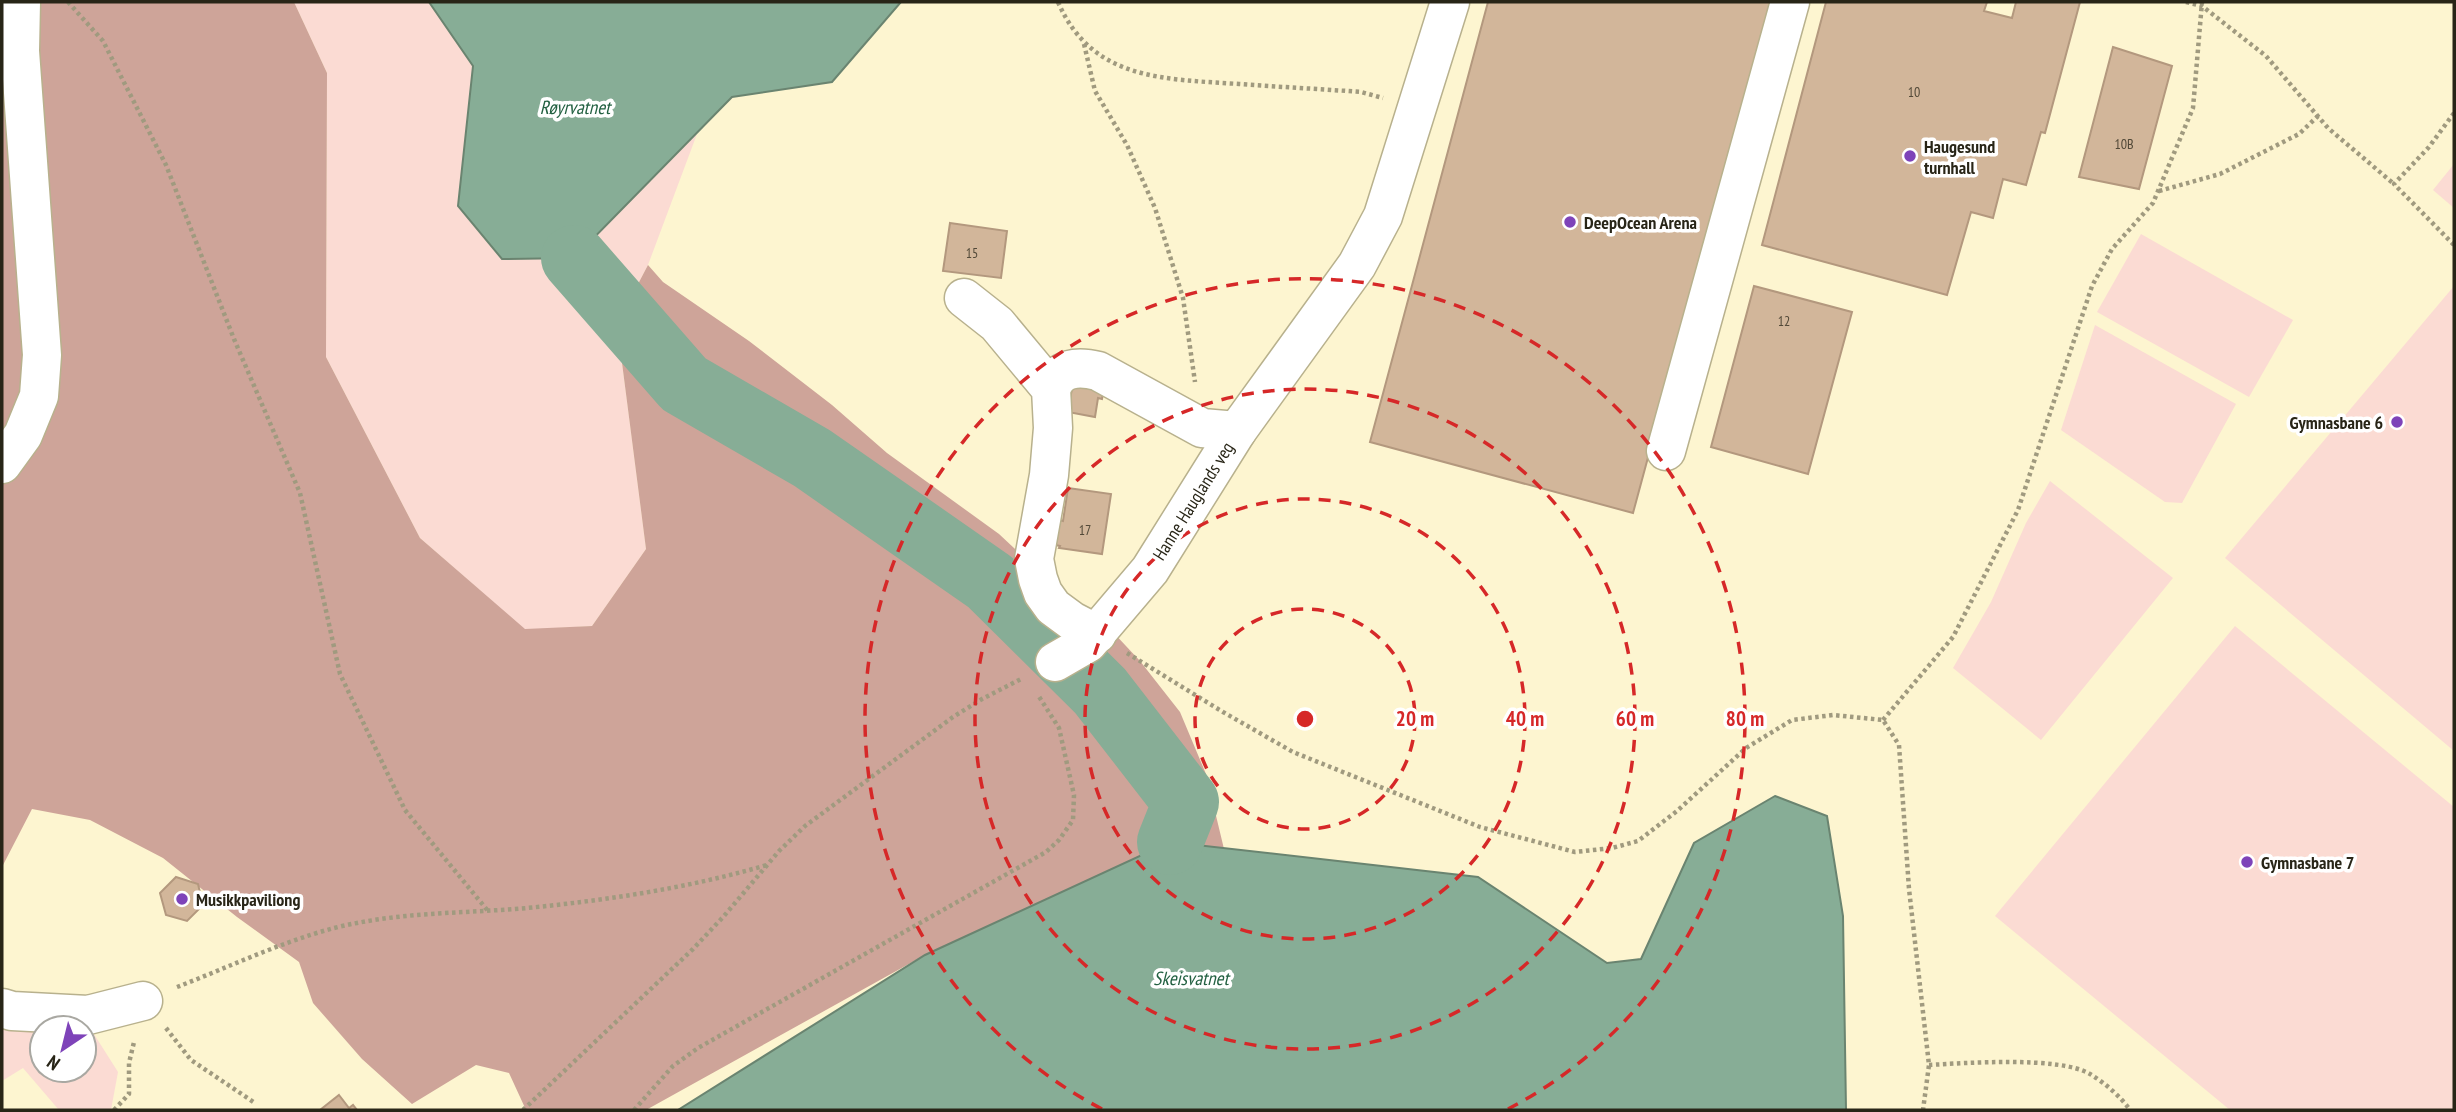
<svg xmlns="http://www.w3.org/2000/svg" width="2456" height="1112" viewBox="0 0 2456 1112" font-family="'PT Sans Narrow',sans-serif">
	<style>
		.green { fill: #fbdbd3 }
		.forest { fill: #cea499 }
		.water { fill: #87ad96; stroke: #6a8470; stroke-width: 2 }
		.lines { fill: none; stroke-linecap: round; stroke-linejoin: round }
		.river { stroke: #87ad96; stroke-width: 66 }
		.building { fill: #d2b69a; stroke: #b3987e; stroke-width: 2 }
		.minor-casing { stroke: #b8b18d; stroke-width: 41 }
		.path { stroke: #a09a7f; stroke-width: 4.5; stroke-dasharray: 3.5 3.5; stroke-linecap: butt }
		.minor { stroke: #fff; stroke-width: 38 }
		.ring { fill: none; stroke: #d62828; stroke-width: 3.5; stroke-dasharray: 12 9 }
		.poi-dot { fill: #7e43b9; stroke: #fff; stroke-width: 2.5 }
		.labels { text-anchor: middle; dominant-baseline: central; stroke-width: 7; stroke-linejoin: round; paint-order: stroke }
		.number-label { font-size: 14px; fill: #524938 }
		.poi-label { font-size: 18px; font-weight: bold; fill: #282517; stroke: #fff; text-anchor: start }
		.street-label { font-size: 18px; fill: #282517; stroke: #fff }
		.water-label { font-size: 19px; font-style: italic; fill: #236142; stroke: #fff }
		.centre { fill: #d62828; stroke: #fff; stroke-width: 3.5 }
		.ring-label { font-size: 21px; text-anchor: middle; font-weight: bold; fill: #d62828; stroke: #fff; stroke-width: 7; stroke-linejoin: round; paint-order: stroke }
	</style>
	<rect width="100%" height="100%" fill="#fdf5d0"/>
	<g class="green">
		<path d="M294 2H429L473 66 458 206 574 258 697 134 648 265 617 324 646 549 592 626 525 630 420 538 326 357 327 73Z"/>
		<path d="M2454 164V208L2433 190Z"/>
		<path d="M2141 234 2293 320 2249 397 2097 312Z"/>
		<path d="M2454 286V751L2225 558Z"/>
		<path d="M2095 325 2236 404 2182 503 2165 502 2061 430Z"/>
		<path d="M2050 481 2173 578 2041 740 1953 668 1991 602 2026 523Z"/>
		<path d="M2235 626 2454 807V1110H2230L1995 916Z"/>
		<path d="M2 1022 42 1030V1070H84V1031H92L118 1072 111 1110H59L23 1068 2 1081Z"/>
	</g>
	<path class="forest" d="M2 2H294L327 73 326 357 420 538 525 629 592 626 646 549 617 324 648 265 663 282 749 341 832 405 887 453 999 534 1044 576 1097 615 1140 661 1180 712 1206 774 1224 849 1170 842 925 955 646 1110H526L509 1073 476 1065 412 1104 362 1059 313 1003 299 962 237 917 163 858 90 820 32 809 2 867Z"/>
	<g class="water">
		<path d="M429 2H901L832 82 732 97 574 258 502 259 458 206 473 66Z"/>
		<path d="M1775 796 1827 816 1843 916 1846 1110H678L925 955 1170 842 1478 877 1607 963 1641 959 1694 843Z"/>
	</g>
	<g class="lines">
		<path class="river" d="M574 258 684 384 812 458 990 582 1100 691 1186 802 1170 842"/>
	</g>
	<g class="building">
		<path d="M1488 2H1771L1633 513 1370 442Z"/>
		<path d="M1826 2H1987L1984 11 2012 18 2016 2H2080L2045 133 2041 132 2026 185 2003 179 1993 218 1971 212 1947 295 1762 245Z"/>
		<path d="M2113 47 2172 66 2139 189 2079 177Z"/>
		<path d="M950 223 1007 231 1001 278 943 271Z"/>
		<path d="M1754 286 1852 312 1808 474 1711 447Z"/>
		<path d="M1074 376 1105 381 1102 399 1098 398 1095 417 1068 412Z"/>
		<path d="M1068 488 1111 494 1102 554 1059 548 1060 546 1051 544 1055 519 1063 521Z"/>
		<path d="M176 877 198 884 203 905 187 921 166 915 160 893Z"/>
		<path d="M339 1095 349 1108 353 1105 357 1110H320Z"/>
	</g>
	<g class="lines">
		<g class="minor-casing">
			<g id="minor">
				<path d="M964 298 997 324 1051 389 1053 428 1049 475 1034 559 1038 579 1043 593 1053 607 1072 621 1097 634"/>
				<path d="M1051 389C1058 367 1078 366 1098 371L1202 428 1237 431"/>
				<path d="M1666 451 1790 2"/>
				<path d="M2 464 23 435 39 396 42 355 20 51 21 2"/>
				<path d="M1055 662 1088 643 1150 570 1237 431 1357 265 1383 216 1450 2"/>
				<path d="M2 1008 12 1011 88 1015 143 1001"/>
			</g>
		</g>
		<g class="path">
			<path d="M68 2 103 41 166 165 234 339 300 493 340 674 405 810 488 911"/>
			<path d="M1058 2C1092 81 1165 79 1239 84 1280 87 1321 89 1361 92L1383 98"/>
			<path d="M2186 2 2202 6 2266 56 2328 128 2394 184"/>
			<path d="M1084 44 1095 91 1127 145 1155 208 1183 298 1195 382"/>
			<path d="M2454 113 2429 147 2394 184 2454 245"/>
			<path d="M2159 191 2220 174 2299 134 2318 116"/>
			<path d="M1127 653 1223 712 1293 752 1480 827 1575 852 1612 848 1638 841 1677 811 1746 748 1792 720 1833 715 1883 720 1899 745 1909 889 1929 1065 1923 1110"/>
			<path d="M1883 720 1953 637 2018 510 2092 286 2112 249 2153 203 2193 108 2202 2"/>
			<path d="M177 987C232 966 300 933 357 923 413 912 470 913 527 908 609 900 688 888 767 865"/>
			<path d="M166 1028 191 1060 255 1103"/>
			<path d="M1929 1065C1965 1063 2060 1056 2090 1074 2105 1083 2121 1097 2130 1110"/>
			<path d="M114 1110 129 1094V1063L134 1042"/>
			<path d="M523 1110 693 949 724 916 779 851 805 826 953 717 982 699 1023 678"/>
			<path d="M634 1110 673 1066 698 1048 1046 852 1059 840 1073 820 1074 795 1059 728 1038 695"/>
		</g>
		<use href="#minor" class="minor"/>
	</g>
	<g class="ring">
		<circle cx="1305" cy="719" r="110"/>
		<circle cx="1305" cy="719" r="220"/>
		<circle cx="1305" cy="719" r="330"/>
		<path d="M1102 1109A440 440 0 1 1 1508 1109"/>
	</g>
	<g class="poi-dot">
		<circle cx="1910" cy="156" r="7"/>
		<circle cx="1570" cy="222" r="7"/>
		<circle cx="2397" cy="422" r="7"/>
		<circle cx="2247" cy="862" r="7"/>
		<circle cx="182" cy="899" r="7"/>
	</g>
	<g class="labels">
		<g class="number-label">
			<text x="1914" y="92">10</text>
			<text x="2124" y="144">10B</text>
			<text x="972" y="253">15</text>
			<text x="1784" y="321">12</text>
			<text x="1085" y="530">17</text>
		</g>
		<g class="poi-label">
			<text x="1924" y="146">Haugesund<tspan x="1924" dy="21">turnhall</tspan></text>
			<text x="1584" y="222">DeepOcean Arena</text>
			<text x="2383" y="422" text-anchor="end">Gymnasbane 6</text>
			<text x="2261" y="862">Gymnasbane 7</text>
			<text x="196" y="899">Musikkpaviliong</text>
		</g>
		<g class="street-label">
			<text transform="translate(1193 501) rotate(-58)">Hanne Hauglands veg</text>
		</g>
		<g class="water-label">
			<text x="575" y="107">Røyrvatnet</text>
			<text x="1191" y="978">Skeisvatnet</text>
		</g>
	</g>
	<circle cx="1305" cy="719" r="10" class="centre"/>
	<g class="ring-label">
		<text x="1415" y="726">20 m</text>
		<text x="1525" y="726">40 m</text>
		<text x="1635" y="726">60 m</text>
		<text x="1745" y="726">80 m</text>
	</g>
	<rect width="2456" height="1112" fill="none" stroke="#282517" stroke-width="7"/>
	<g transform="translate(63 1049) rotate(215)"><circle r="33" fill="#ffffff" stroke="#a9a8a2" stroke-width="2"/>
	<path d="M0-5L12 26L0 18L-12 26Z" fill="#7e43b9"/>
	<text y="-10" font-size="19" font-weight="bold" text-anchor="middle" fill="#282517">N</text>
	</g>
</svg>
